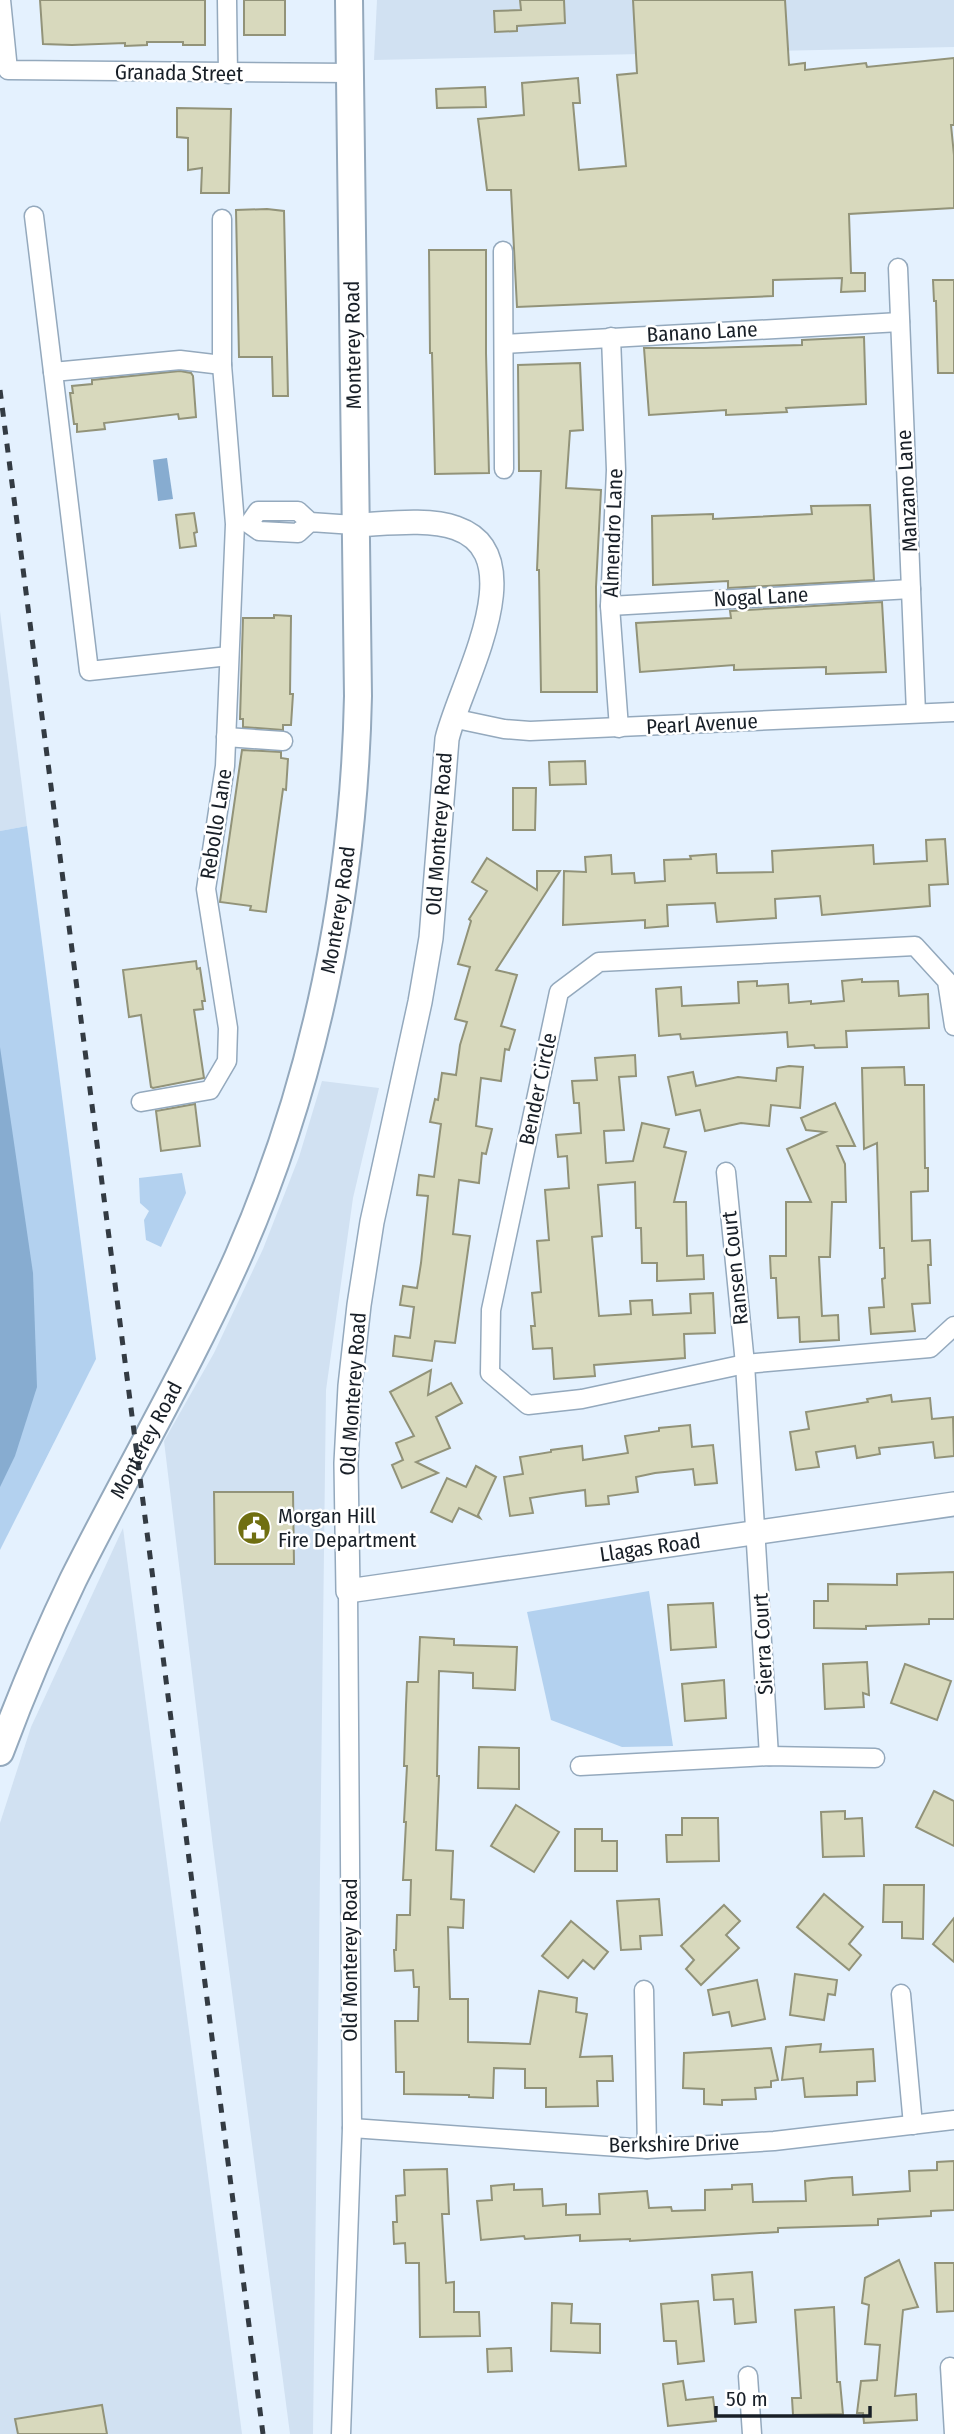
<svg xmlns="http://www.w3.org/2000/svg" width="954" height="2434" viewBox="0 0 954 2434" font-family="'Fira Sans Condensed',sans-serif">
	<style>
		.built { fill: #d1e1f2 }
		.green { fill: #b3d1ef }
		.water { fill: #87acd0 }
		.building { fill: #d8d9bd; stroke: #929379; stroke-width: 2 }
		.lines { fill: none; stroke-linecap: round; stroke-linejoin: round }
		.minor-casing { stroke: #94a9bd; stroke-width: 21 }
		.tertiary-casing { stroke: #94a9bd; stroke-width: 26 }
		.secondary-casing { stroke: #94a9bd; stroke-width: 30 }
		.minor { stroke: #fff; stroke-width: 18 }
		.tertiary { stroke: #fff; stroke-width: 23 }
		.secondary { stroke: #fff; stroke-width: 26 }
		.rail { stroke: #333b43; stroke-width: 5; stroke-dasharray: 9 9; stroke-linecap: butt }
		.labels { text-anchor: middle; dominant-baseline: central; stroke-width: 5; stroke-linejoin: round; paint-order: stroke }
		.street-label { font-size: 21px; fill: #181f27; stroke: #fff }
		.poi-label { font-size: 21px; fill: #181f27; stroke: #fff; text-anchor: start }
	</style>
	<rect width="100%" height="100%" fill="#e4f1fe"/>
	<g class="built">
		<path d="M377 0H954V47L374 60Z"/>
		<path d="M0 611 27 826 0 831Z"/>
		<path d="M322 1081 379 1088 353 1198 326 1390 313 2434H290L213 1847 164 1441 214 1353 263 1249 299 1157Z"/>
		<path d="M123 1528 242 2434H0V1823L31 1727Z"/>
	</g>
	<g class="green">
		<path d="M27 826 96 1359 0 1550V831Z"/>
		<path d="M182 1173 186 1193 161 1247 146 1240 144 1220 149 1211 140 1203 139 1178Z"/>
		<path d="M649 1591 673 1746 622 1747 551 1720 527 1612Z"/>
	</g>
	<g class="water">
		<path d="M167 458 173 499 158 501 153 460Z"/>
		<path d="M0 1047 33 1273 37 1387 15 1456 0 1487Z"/>
	</g>
	<g class="building">
		<path d="M40 0H205V45H183V42H147V45L125 46V43L72 45 43 44Z"/>
		<rect x="244" y="0" width="41" height="35"/>
		<path d="M520 0H564L565 23 517 26V31L495 32 494 11 521 10Z"/>
		<path d="M633 0H785L789 65 805 63V70L866 63 867 67 954 58V125H951L954 155V208L849 214 851 273H865V291L841 292 842 278 773 280V296L517 307 511 190H487L478 119 524 115 522 83 578 78 580 103H573L579 170 626 166 617 75 637 73Z"/>
		<path d="M485 87 486 107 437 108 436 89Z"/>
		<path d="M177 108 231 109 229 193H201L202 168 188 170V138L177 137Z"/>
		<path d="M267 209 284 211 288 396H273L272 357H239L236 210Z"/>
		<path d="M429 250H486V353L489 473 435 474 432 353H430Z"/>
		<path d="M933 280H954V373H938L936 301H934Z"/>
		<path d="M864 337 866 404 786 408 787 412 726 415V410L649 415 644 348H704L802 345V340Z"/>
		<path d="M580 363 583 430 570 431 566 488 601 490 596 587 597 692H541L539 570H537L541 471H519L518 365Z"/>
		<path d="M180 371 191 373 193 376 196 417 179 419 178 414 104 423 105 429 77 432V424H74L70 393H73L72 386 92 384V380Z"/>
		<path d="M870 505 874 580 728 588V581L653 585 652 516 713 514V519L812 514 811 506Z"/>
		<path d="M194 513 197 532 194 533 196 546 180 548 176 515Z"/>
		<path d="M882 602 886 672 826 674V667L734 670V665L640 672 636 623 731 618 730 611Z"/>
		<path d="M274 615 291 616 290 694H293L291 725H283V730L243 727V719H240L243 618H274Z"/>
		<path d="M242 750 281 752V758L288 759 286 790 283 789 266 912 250 910 251 906 220 902Z"/>
		<path d="M585 761 586 784 550 785 549 762Z"/>
		<path d="M513 788H536L535 830H513Z"/>
		<path d="M945 839 948 884 929 885 930 906 822 915 820 896 775 899 776 918 717 922 715 903 667 905 668 926 645 928V920L563 925 564 871 586 872 585 857 611 855 612 874 634 873 635 883 665 881 664 860 691 859 690 856 716 854 717 873 773 872 772 851 873 845 874 864 927 861 926 840Z"/>
		<path d="M487 858 537 890V871H560L496 970 517 975 501 1026 515 1030 509 1050 505 1049 501 1081 481 1078 476 1126 492 1129 486 1154 482 1153 479 1183 459 1180 453 1234 470 1236 455 1343 435 1341 432 1361 393 1356 395 1336 410 1338 414 1307 400 1305 403 1286 417 1288 421 1263 428 1196 417 1195 419 1175 434 1177 441 1124 430 1122 435 1099 438 1100 442 1073 456 1075 460 1045 467 1022 455 1019 470 967 458 964 471 921 469 919 487 891 472 882Z"/>
		<path d="M196 961 197 969 200 968 205 1001H202L203 1009 194 1010 204 1078 153 1088 151 1087 141 1015 129 1017 123 970Z"/>
		<path d="M862 979V982L898 981 899 996 928 994 929 1028 846 1031 847 1047 815 1048 814 1045 788 1047 787 1032 681 1039 680 1034 659 1036 656 989 681 987 682 1006 739 1003 738 982 757 981V986L788 984 789 1003 811 1001V1004L844 1001 842 981Z"/>
		<path d="M635 1055 636 1076 619 1077 624 1130 604 1131 606 1163 633 1161 642 1123 669 1129 664 1147 686 1152 674 1202H686L687 1256 703 1255 704 1279 657 1281V1263H642L641 1228H636L635 1182 598 1185 602 1236 592 1237 599 1316 631 1314 630 1301 652 1300 653 1315 691 1313 690 1294 713 1293 715 1333 684 1334 685 1358 594 1365 595 1376 554 1379 552 1348 533 1349 531 1326H535L532 1293 541 1292 537 1241 549 1240 545 1190 569 1188 567 1156 558 1157 556 1135 581 1133 579 1103H574L572 1081 597 1080 595 1058Z"/>
		<path d="M789 1066 803 1067 800 1108 771 1105 769 1126 741 1123 705 1131 700 1110 676 1115 668 1077 693 1072 696 1086 738 1077 776 1081 777 1068Z"/>
		<path d="M904 1067 905 1085H924L925 1168H928V1191L911 1192 912 1241 930 1240 931 1265H928L930 1303 912 1304 915 1331 871 1334 869 1308 884 1307 882 1279 885 1278 884 1248H880L877 1143 864 1149 862 1068Z"/>
		<path d="M835 1103 855 1146H837L845 1164 846 1202H832L830 1257H819L822 1316 838 1315 839 1340 800 1342 799 1317 778 1318 776 1278H771L770 1256H786V1202H811L787 1149 825 1132 806 1130 801 1118Z"/>
		<path d="M195 1104 200 1146 161 1151 156 1111Z"/>
		<path d="M431 1370 428 1395 451 1383 462 1403 436 1417 450 1448 416 1462 438 1473 402 1488 392 1465 403 1460 396 1443 414 1436 390 1392Z"/>
		<path d="M891 1395 892 1402 930 1398 932 1419 953 1417 954 1456 935 1458 933 1442 879 1448 880 1454 857 1458 855 1446 816 1452 819 1467 796 1470 790 1432 809 1429 806 1412 868 1402 867 1399Z"/>
		<path d="M690 1425 692 1447 713 1445 717 1483 695 1485 693 1469 655 1473 636 1477 638 1492 608 1496 609 1504 586 1506 585 1490 562 1493 530 1498 533 1513 510 1516 504 1477 523 1474 520 1457 551 1452V1450L582 1446 583 1460 628 1453 625 1436 659 1431V1428Z"/>
		<path d="M476 1466 496 1477 478 1515 480 1518 459 1508 452 1522 431 1512 447 1478 466 1487Z"/>
		<path d="M214 1492H293L294 1564H215Z"/>
		<path d="M954 1572V1619H929V1624L866 1626V1629L814 1628V1601H828V1584L897 1585V1574Z"/>
		<path d="M713 1603 716 1647 671 1650 668 1605Z"/>
		<path d="M420 1637 454 1639V1645L517 1647 515 1690 473 1688V1673L439 1671 437 1776H439L436 1850 453 1851 451 1899 464 1900 463 1928 448 1927 450 1999H468V2042L530 2044 539 1991 577 1998 576 2012 587 2014 580 2057 612 2056 613 2081H597L598 2106 546 2107V2088H525V2069L494 2068 493 2098 469 2097V2095L404 2094V2072H396L395 2021H418L419 1987H414L413 1970 395 1971 394 1950H396L397 1915H410L411 1880H403L406 1822H404L407 1766H404L406 1705 407 1682H418Z"/>
		<path d="M867 1662 869 1695 863 1693 864 1707 825 1709 823 1664Z"/>
		<path d="M905 1664 951 1681 937 1720 891 1703Z"/>
		<path d="M724 1680 726 1718 685 1721 682 1684Z"/>
		<path d="M479 1747 519 1748V1789L478 1788Z"/>
		<path d="M934 1791 954 1801V1846L916 1827Z"/>
		<path d="M516 1805 559 1832 534 1872 491 1846Z"/>
		<path d="M845 1811V1819L862 1818 864 1856 823 1857 821 1812Z"/>
		<path d="M682 1818H718L719 1861 667 1862 666 1835H682Z"/>
		<path d="M575 1829H602V1841H617V1871H575Z"/>
		<path d="M884 1885H924L923 1939 902 1938V1922H883Z"/>
		<path d="M824 1894 863 1927 849 1944 861 1955 849 1970 797 1927Z"/>
		<path d="M659 1899 662 1935 640 1936 641 1949 621 1950 617 1901Z"/>
		<path d="M724 1905 740 1921 726 1935 739 1948 701 1985 686 1969 694 1960 681 1946Z"/>
		<path d="M954 1918V1962L933 1944Z"/>
		<path d="M571 1921 608 1952 594 1969 583 1960 568 1978 542 1956Z"/>
		<path d="M795 1974 837 1980 835 1995 828 1994 824 2020 790 2015Z"/>
		<path d="M757 1980 765 2019 732 2026 729 2012 713 2015 708 1990Z"/>
		<path d="M821 2044 820 2052 873 2049 875 2081 857 2082V2095L805 2097 803 2078 782 2080 786 2047Z"/>
		<path d="M771 2048 778 2080 771 2081V2087L755 2088 756 2099 722 2100V2105L704 2104V2089L683 2088 684 2053Z"/>
		<path d="M954 2161V2210L931 2211V2216L878 2219V2225L778 2228V2232L630 2241V2239L580 2241V2235L525 2239 524 2236 481 2240 477 2201 492 2200 491 2186 514 2184V2190L542 2189 543 2206 566 2204V2215L600 2214 599 2194 647 2191 649 2208 671 2207 672 2211 705 2210V2190L732 2189V2185L752 2184 753 2202 806 2201 805 2181 832 2178 852 2177 853 2195 910 2191 909 2171 937 2170V2162Z"/>
		<path d="M447 2169 449 2214H442L446 2283 454 2282V2312H479L480 2336 420 2337 419 2263H406L405 2243 394 2244 393 2222H397L396 2196 405 2195 404 2170Z"/>
		<path d="M899 2260 918 2307 903 2310 895 2396 916 2394 917 2420 864 2423 863 2413H857L861 2381 877 2380 880 2345 865 2344 869 2305 862 2303 865 2278Z"/>
		<path d="M935 2263H954V2311L937 2312Z"/>
		<path d="M752 2272 756 2322 735 2324 733 2299 714 2300 712 2275Z"/>
		<path d="M698 2301 704 2361 678 2364 676 2341H664L661 2304Z"/>
		<path d="M552 2303 572 2304 571 2323 600 2324V2353L551 2351Z"/>
		<path d="M834 2307 837 2382H840L843 2414 793 2415 792 2398H801L795 2310Z"/>
		<path d="M511 2348 512 2371 488 2372 487 2349Z"/>
		<path d="M683 2381 686 2400 713 2397 716 2421 668 2426 663 2384Z"/>
		<path d="M102 2405 107 2434H18L15 2419Z"/>
	</g>
	<g class="lines">
		<g class="minor-casing">
			<g id="minor">
				<path d="M1 0 8 70 350 73"/>
				<path d="M227 0 228 74"/>
				<path d="M34 216 53 372 180 360 222 365"/>
				<path d="M503 251 504 469"/>
				<path d="M898 268 916 713"/>
				<path d="M611 337 616 470 610 606 619 728"/>
				<path d="M505 344 900 322"/>
				<path d="M53 372 89 671 229 656"/>
				<path d="M310 522 298 533 259 531 249 524 258 511H298L310 522 354 525"/>
				<path d="M610 606 911 589"/>
				<path d="M452 718 504 729 530 731 954 712"/>
				<path d="M226 737 283 741"/>
				<path d="M954 1026 947 981 915 946 599 962 559 992 491 1310 490 1373 528 1405 582 1399 745 1364 930 1348 954 1326"/>
				<path d="M141 1102 210 1090 227 1061 228 1028 206 889 225 766 235 524 222 365V219"/>
				<path d="M726 1172 745 1364 769 1756"/>
				<path d="M580 1766 769 1756 875 1758"/>
				<path d="M644 1990 647 2149"/>
				<path d="M901 1994 913 2125"/>
				<path d="M352 2128 647 2149 774 2141 954 2120"/>
				<path d="M950 2367 954 2434"/>
				<path d="M748 2376 752 2434"/>
				<path d="M341 2434 352 2128 348 1591"/>
			</g>
		</g>
		<g class="tertiary-casing">
			<g id="tertiary">
				<path id="s1" d="M354 525C384 524 428 518 456 528 536 556 459 686 447 739L431 938 420 1002 372 1222 359 1305 350 1386 346 1463 348 1591 954 1504"/>
			</g>
		</g>
		<g class="secondary-casing">
			<g id="secondary">
				<path id="s2" d="M0 1752C22 1693 46 1636 73 1580 127 1472 189 1367 238 1257 316 1080 354 888 358 696L349 0"/>
			</g>
		</g>
		<use href="#minor" class="minor"/>
		<use href="#tertiary" class="tertiary"/>
		<use href="#secondary" class="secondary"/>
		<path class="rail" d="M0 390 263 2434"/>
	</g>
	<defs>
		<g id="civic-disc" transform="scale(1.75)"><circle r="9.5" fill="#706f11" stroke="#fff"/><path d="M-.6-6.5H3V-4.5H.6V-3L4-1V1h2V6H-6V1h2V-1L-.6-3ZM-1.2 2.5V6h2.4V2.5Z" fill="#fff"/></g>
	</defs>
	<g fill-rule="evenodd">
		<use href="#civic-disc" x="254" y="1528"/>
	</g>
	<g class="labels">
		<g class="street-label">
			<text transform="translate(179 73) rotate(1)">Granada Street</text>
			<text transform="translate(702 332) rotate(-3)">Banano Lane</text>
			<text transform="translate(353 345) rotate(-91)">Monterey Road</text>
			<text transform="translate(907 491) rotate(-93)">Manzano Lane</text>
			<text transform="translate(613 533) rotate(-88)">Almendro Lane</text>
			<text transform="translate(761 597) rotate(-3)">Nogal Lane</text>
			<text transform="translate(702 724) rotate(-3)">Pearl Avenue</text>
			<text transform="translate(216 824) rotate(-81)">Rebollo Lane</text>
			<text transform="translate(439 834) rotate(-86)">Old Monterey Road</text>
			<text stroke="none"><textPath href="#s2" startOffset="912">Monterey Road</textPath></text>
			<text transform="translate(538 1089) rotate(-78)">Bender Circle</text>
			<text transform="translate(735 1268) rotate(-96)">Ransen Court</text>
			<text transform="translate(353 1394) rotate(-86)">Old Monterey Road</text>
			<text stroke="none"><textPath href="#s2" startOffset="345">Monterey Road</textPath></text>
			<text stroke="none"><textPath href="#s1" startOffset="1502">Llagas Road</textPath></text>
			<text transform="translate(763 1644) rotate(-93)">Sierra Court</text>
			<text transform="translate(350 1960) rotate(-90)">Old Monterey Road</text>
			<text transform="translate(674 2144) rotate(-1)">Berkshire Drive</text>
		</g>
		<g class="poi-label">
			<text x="278" y="1516">Morgan Hill<tspan x="278" dy="24">Fire Department</tspan></text>
		</g>
	</g>
	<path d="M716 2406v10h154v-10" fill="none" stroke="#181f27" stroke-width="3.5"/>
	<text x="726" y="2406" font-size="21" fill="#181f27" stroke="#ffffff" stroke-width="5" paint-order="stroke">50 m</text>
</svg>
